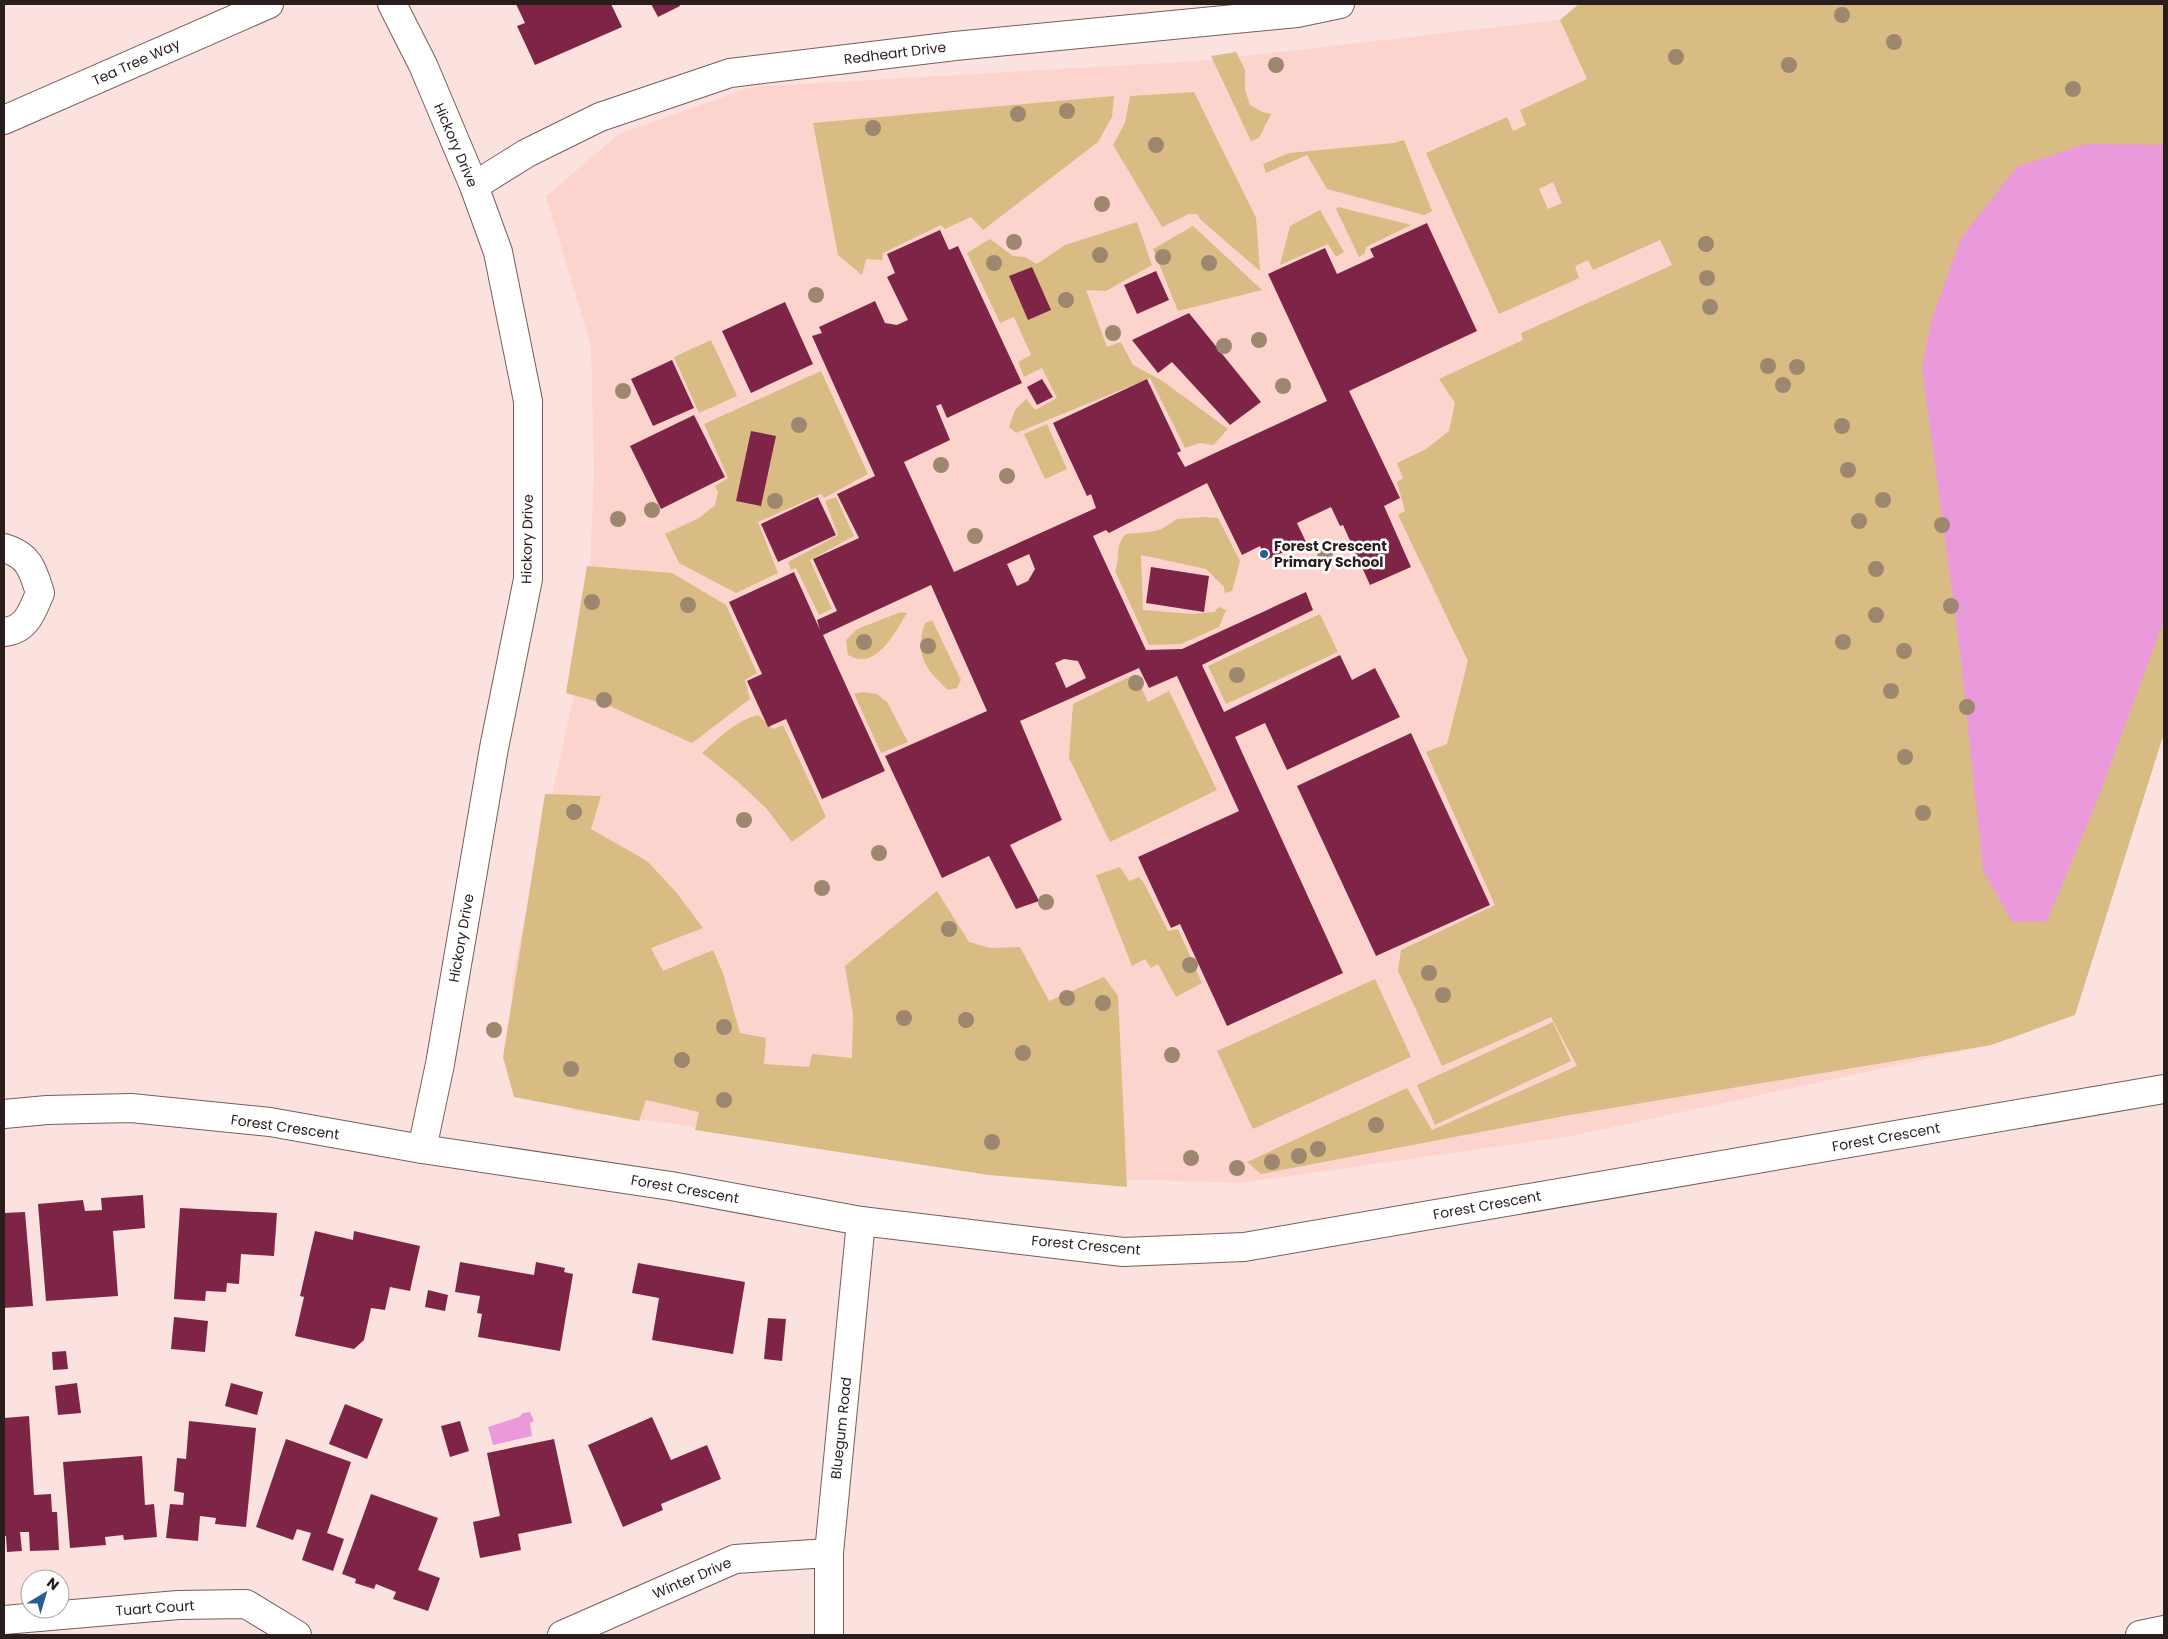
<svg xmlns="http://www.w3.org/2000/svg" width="2168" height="1639" viewBox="0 0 2168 1639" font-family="Poppins,sans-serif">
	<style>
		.built { fill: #fdd4cd }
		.green { fill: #d9bb84; fill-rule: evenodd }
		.water { fill: #ea9adb }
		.building { fill: #7e2547; fill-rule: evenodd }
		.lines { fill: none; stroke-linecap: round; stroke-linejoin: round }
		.minor-casing { stroke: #785d58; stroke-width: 30 }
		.tertiary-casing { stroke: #785d58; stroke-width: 30 }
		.minor { stroke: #fff; stroke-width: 28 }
		.tertiary { stroke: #fff; stroke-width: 28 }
		.tree { fill: #9d876e }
		.poi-dot { fill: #265d96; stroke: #fff; stroke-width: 2 }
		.labels { text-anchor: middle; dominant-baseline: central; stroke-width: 5; stroke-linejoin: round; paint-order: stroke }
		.street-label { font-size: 14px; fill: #291e1c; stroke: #fff }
		.poi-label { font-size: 14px; font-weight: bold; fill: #291e1c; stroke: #fff; text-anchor: start }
	</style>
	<rect width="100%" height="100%" fill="#fce2de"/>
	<path class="built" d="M1560 20 1695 317 1914 344 1991 1045 1572 1136 1241 1183 1082 1178 734 1132 576 1111 512 1085V977L587 635 594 473 591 346 546 196 619 134 751 87 1199 61Z"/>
	<g class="green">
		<path d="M1579 4H2164V733L2075 1015 1991 1045 1564 1116 1261 1174 1247 1162 1407 1088 1432 1130 1577 1066 1551 1017 1442 1066 1398 971 1401 950 1495 905 1426 752 1447 744 1468 661 1398 515 1405 511 1397 482 1403 478 1397 463 1426 449 1449 431 1455 403 1439 379 1523 340 1521 333 1672 265 1660 240 1593 270 1588 260 1575 266 1579 278 1499 314 1426 153 1507 117 1513 131 1526 125 1520 110 1587 79 1560 20ZM1553 182 1562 203 1548 209 1539 189Z"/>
		<path d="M1236 52 1245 70V90L1250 105 1262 112 1271 114 1259 138 1251 141 1211 56Z"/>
		<path d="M1194 92 1256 218 1260 271 1201 220 1197 214H1189L1162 227 1113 145 1125 123 1130 96Z"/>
		<path d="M1114 96 1112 117 1098 142 983 230 971 217 945 229 941 225 883 253 882 260 866 259 862 275 838 255 813 123Z"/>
		<path d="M1404 140 1432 211 1424 215 1327 189 1307 155 1266 173 1263 164 1289 153 1394 143Z"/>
		<path d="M1338 207 1411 225 1366 247 1365 253 1359 257 1336 209Z"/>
		<path d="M1320 210 1344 252 1336 257 1328 244 1280 265 1290 226Z"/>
		<path d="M1137 222 1152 265 1106 291 1086 290 1107 347 1121 342 1133 365 1161 380 1228 429 1213 445 1200 443 1185 448 1150 378 1016 433 1009 427 1015 410 1026 399 1035 410 1057 398 1042 368 1024 377 1018 362 1031 355 1014 317 1000 323 967 253 990 239 1013 256 1025 257 1037 264 1065 245Z"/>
		<path d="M1193 226 1262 290 1178 311 1153 249Z"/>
		<path d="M711 340 737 396 699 413 674 357Z"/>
		<path d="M821 371 868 474 824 498 821 494 758 522 778 573 736 593 679 563 665 534 699 518 715 505 718 492 715 486 728 478 704 424Z"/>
		<path d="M1047 424 1067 469 1045 479 1024 434Z"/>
		<path d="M836 497 854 536 810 560 832 609 819 615 796 568 791 570 788 562 838 535 825 501Z"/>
		<path d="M1203 517 1218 518 1240 561 1232 591 1225 593 1224 587 1206 569 1141 555 1143 610 1192 614 1214 612 1219 607 1226 610 1219 627 1181 644 1149 645 1115 571C1121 557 1114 546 1126 534L1150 532 1162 529 1177 519Z"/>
		<path d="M587 566 672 573 726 605 757 673 745 680 750 699 692 743 605 704 566 693Z"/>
		<path d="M901 612 907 613C898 628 881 661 860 659 856 659 851 656 848 655L846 640 857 629Z"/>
		<path d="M1320 614 1338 652 1226 704 1208 666Z"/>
		<path d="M932 620 961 680 957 688 948 690C925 669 914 654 925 623Z"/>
		<path d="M1135 674 1148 702 1169 691 1217 790 1110 842 1069 758 1073 704Z"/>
		<path d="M862 692 877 694 887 702 908 742 881 753 854 694Z"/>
		<path d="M758 715 773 729 783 725 826 817 792 842 766 808 736 780 702 753C719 738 735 721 758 715Z"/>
		<path d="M545 794 601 796 591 829 647 861 676 892 703 928 651 948 663 971 713 950 723 973 740 1033 766 1038 764 1064 809 1067 812 1054 852 1058 853 1014 845 966 937 891 969 942 990 948 1020 947 1049 1001 1104 977 1118 996 1127 1187 989 1175 695 1130 699 1112 646 1100 639 1121 514 1097 503 1057Z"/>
		<path d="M1120 867 1129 881 1139 877 1144 883 1168 931 1178 929 1202 983 1176 997 1158 964 1151 968 1145 959 1132 966 1096 875Z"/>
		<path d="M1375 979 1411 1057 1253 1129 1217 1051Z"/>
		<path d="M1553 1022 1571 1061 1435 1125 1417 1085Z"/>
	</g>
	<g class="water">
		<path d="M2086 144 2164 145V620L2097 801 2047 921 2012 922 1983 871 1960 651 1922 368 1931 322 1961 238 2017 167Z"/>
		<path d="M530 1412 534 1421 530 1423 532 1436 493 1445 488 1427 519 1417 523 1413Z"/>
	</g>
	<g class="building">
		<path d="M516 4H611L622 27 535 65 517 26 525 23Z"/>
		<path d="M651 4H679L680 6 658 17Z"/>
		<path d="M1427 223 1477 331 1349 391 1400 498 1384 506 1411 567 1370 585 1343 525 1340 526 1331 507 1297 523 1306 542 1266 560 1260 546 1242 555 1207 483 1109 533 1106 530 1093 536 1146 650 1182 649 1306 592 1313 610 1202 665 1224 712 1340 655 1352 680 1375 668 1400 717 1287 770 1265 723 1235 737 1343 973 1227 1026 1180 924 1171 928 1138 857 1239 811 1177 676 1149 688 1139 668 1020 721 1062 820 1010 845 1039 901 1016 909 989 856 942 878 885 756 987 711 931 585 823 635 885 771 822 799 786 719 768 727 747 681 762 674 729 602 794 572 820 630 817 620 837 611 813 559 859 538 837 494 875 476 812 336 822 333 819 327 875 301 885 323 897 325 908 320 887 277 895 273 887 254 940 230 949 250 958 246 1022 383 947 418 941 404 936 406 950 440 904 462 954 572 1096 508 1091 494 1087 496 1053 423 1147 379 1181 451 1177 453 1185 467 1327 401 1268 274 1325 248 1337 274 1374 257 1370 249ZM1029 554 1035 569 1028 581 1017 586 1007 564ZM1064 659 1078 661 1086 678 1066 688 1055 663Z"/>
		<path d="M1032 267 1051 310 1028 320 1009 276Z"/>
		<path d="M1156 271 1169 300 1137 314 1124 285Z"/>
		<path d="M785 302 813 364 751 393 722 331Z"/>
		<path d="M1189 313 1261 402 1230 425 1172 362 1158 373 1132 340Z"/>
		<path d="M672 360 694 408 653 426 631 379Z"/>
		<path d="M1042 379 1053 397 1037 405 1027 387Z"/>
		<path d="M694 415 725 477 661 509 630 446Z"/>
		<path d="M751 431 776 436 761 506 736 501Z"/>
		<path d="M818 497 836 535 778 562 761 524Z"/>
		<path d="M1151 567 1209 576 1204 612 1146 603Z"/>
		<path d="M1411 733 1490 905 1376 956 1297 786Z"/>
		<path d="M143 1195 145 1228 113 1231 118 1296 46 1301 38 1204 83 1200 85 1211 102 1210 101 1198Z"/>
		<path d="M180 1208 277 1213 274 1256 241 1254 239 1284 227 1283 226 1292 206 1291 205 1301 174 1299Z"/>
		<path d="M25 1212 33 1306 4 1308V1213Z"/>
		<path d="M315 1231 353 1240 354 1231 420 1246 410 1291 390 1287 385 1310 371 1308 364 1340 354 1349 295 1336 304 1297 300 1296Z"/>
		<path d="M460 1262 534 1275 536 1262 565 1268 564 1272 573 1274 560 1351 478 1337 482 1314 477 1313 480 1296 455 1292Z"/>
		<path d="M638 1263 745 1282 733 1354 652 1340 659 1298 632 1293Z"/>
		<path d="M428 1290 448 1295 445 1311 425 1307Z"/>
		<path d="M174 1317 208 1321 205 1352 171 1349Z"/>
		<path d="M768 1318 786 1319 782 1361 764 1359Z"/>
		<path d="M66 1351 68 1369 53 1370 52 1352Z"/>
		<path d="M77 1383 81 1413 58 1415 55 1386Z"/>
		<path d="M231 1383 263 1392 257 1415 225 1406Z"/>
		<path d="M345 1404 383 1419 367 1459 329 1444Z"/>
		<path d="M29 1416 34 1495 51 1494 52 1512H57L59 1550 30 1551 29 1532H20L22 1551 7 1552 6 1536H4V1418Z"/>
		<path d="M652 1417 671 1460 707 1445 721 1479 661 1504 663 1510 623 1527 588 1445Z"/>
		<path d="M189 1421 256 1428 246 1527 215 1524 216 1518 200 1516 198 1541 166 1538 170 1504 183 1505 184 1493 174 1491 177 1458 186 1459Z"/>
		<path d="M460 1421 469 1451 450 1457 441 1426Z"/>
		<path d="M286 1439 351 1462 327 1533 344 1539 333 1571 302 1560 311 1533 297 1529 293 1540 256 1527Z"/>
		<path d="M554 1439 572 1523 518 1534 521 1550 480 1558 473 1522 500 1516 487 1453Z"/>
		<path d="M142 1456 145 1505 154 1504 157 1537 124 1540 123 1535 105 1537 106 1545 70 1548 63 1462Z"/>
		<path d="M371 1494 438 1518 418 1570 440 1578 428 1611 393 1599 396 1592 376 1584 374 1589 355 1583 356 1579 342 1574Z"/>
	</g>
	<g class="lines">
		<g class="minor-casing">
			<g id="minor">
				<path d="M392 4 423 65 474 186 498 252 528 401V579L494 748 440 1064 422 1149"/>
				<path d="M4 120 269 4"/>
				<path d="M474 186 527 153 600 117 730 73 955 46 1297 13 1340 4"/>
				<path d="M4 548C29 555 33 570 40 593 32 611 27 630 4 632"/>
				<path d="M4 1620 178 1605 246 1604 297 1635"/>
				<path d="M562 1635 735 1559 829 1553"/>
				<path d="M2140 1635 2164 1630"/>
			</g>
		</g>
		<g class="tertiary-casing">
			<g id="tertiary">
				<path d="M4 1114 47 1110 131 1108 270 1122 422 1149 671 1186 861 1221 1123 1252 1244 1247 2164 1089"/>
				<path d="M829 1635V1553L861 1221"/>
			</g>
		</g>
		<use href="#minor" class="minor"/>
		<use href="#tertiary" class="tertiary"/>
	</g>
	<g class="tree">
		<circle cx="1842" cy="15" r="8"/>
		<circle cx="1894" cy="42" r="8"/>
		<circle cx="1676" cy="57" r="8"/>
		<circle cx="1276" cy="65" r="8"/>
		<circle cx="1789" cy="65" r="8"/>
		<circle cx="2073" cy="89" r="8"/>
		<circle cx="1067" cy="111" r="8"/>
		<circle cx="1018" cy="114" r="8"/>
		<circle cx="873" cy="128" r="8"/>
		<circle cx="1156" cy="145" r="8"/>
		<circle cx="1102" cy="204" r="8"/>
		<circle cx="1014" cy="242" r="8"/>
		<circle cx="1706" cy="244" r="8"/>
		<circle cx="1100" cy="255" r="8"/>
		<circle cx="1163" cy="257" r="8"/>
		<circle cx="994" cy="263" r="8"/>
		<circle cx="1209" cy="263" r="8"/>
		<circle cx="1707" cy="278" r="8"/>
		<circle cx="816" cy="295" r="8"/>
		<circle cx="1066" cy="300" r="8"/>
		<circle cx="1710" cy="307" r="8"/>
		<circle cx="1113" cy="333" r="8"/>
		<circle cx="1259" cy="340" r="8"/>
		<circle cx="1224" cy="346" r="8"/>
		<circle cx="1768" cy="366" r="8"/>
		<circle cx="1797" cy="367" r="8"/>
		<circle cx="1783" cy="385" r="8"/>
		<circle cx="1283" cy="386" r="8"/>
		<circle cx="623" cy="391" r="8"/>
		<circle cx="799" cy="425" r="8"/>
		<circle cx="1842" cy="426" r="8"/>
		<circle cx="941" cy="465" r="8"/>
		<circle cx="1848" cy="470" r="8"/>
		<circle cx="1007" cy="476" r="8"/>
		<circle cx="1883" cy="500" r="8"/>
		<circle cx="775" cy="501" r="8"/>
		<circle cx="652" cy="510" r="8"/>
		<circle cx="618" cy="519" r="8"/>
		<circle cx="1859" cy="521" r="8"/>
		<circle cx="1942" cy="525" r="8"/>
		<circle cx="975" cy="536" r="8"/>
		<circle cx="1325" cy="553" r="8"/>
		<circle cx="1876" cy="569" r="8"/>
		<circle cx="592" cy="602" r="8"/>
		<circle cx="688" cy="605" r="8"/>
		<circle cx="1951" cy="606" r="8"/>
		<circle cx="1876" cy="615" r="8"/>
		<circle cx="864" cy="642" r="8"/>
		<circle cx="1843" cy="642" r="8"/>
		<circle cx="928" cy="646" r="8"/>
		<circle cx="1904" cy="651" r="8"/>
		<circle cx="1237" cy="675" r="8"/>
		<circle cx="1136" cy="683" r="8"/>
		<circle cx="1891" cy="691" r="8"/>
		<circle cx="604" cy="700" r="8"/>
		<circle cx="1967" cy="707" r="8"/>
		<circle cx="1905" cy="757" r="8"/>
		<circle cx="574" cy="812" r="8"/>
		<circle cx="1923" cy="813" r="8"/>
		<circle cx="744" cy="820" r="8"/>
		<circle cx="879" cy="853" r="8"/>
		<circle cx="822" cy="888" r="8"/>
		<circle cx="1046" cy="902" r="8"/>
		<circle cx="949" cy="929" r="8"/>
		<circle cx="1190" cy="965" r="8"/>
		<circle cx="1429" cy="973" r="8"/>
		<circle cx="1443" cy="995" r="8"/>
		<circle cx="1067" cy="998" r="8"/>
		<circle cx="1103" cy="1003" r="8"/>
		<circle cx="904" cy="1018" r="8"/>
		<circle cx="966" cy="1020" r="8"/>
		<circle cx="724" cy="1027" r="8"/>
		<circle cx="494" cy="1030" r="8"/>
		<circle cx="1023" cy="1053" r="8"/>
		<circle cx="1172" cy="1055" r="8"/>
		<circle cx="682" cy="1060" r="8"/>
		<circle cx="571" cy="1069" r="8"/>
		<circle cx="724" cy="1100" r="8"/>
		<circle cx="1376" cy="1125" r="8"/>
		<circle cx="992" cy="1142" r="8"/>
		<circle cx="1318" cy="1149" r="8"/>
		<circle cx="1299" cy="1156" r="8"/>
		<circle cx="1191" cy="1158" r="8"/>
		<circle cx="1272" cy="1162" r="8"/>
		<circle cx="1237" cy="1168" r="8"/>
	</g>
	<circle class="poi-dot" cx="1264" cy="554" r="5"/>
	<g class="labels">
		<g class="street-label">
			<text transform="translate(895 53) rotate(-7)">Redheart Drive</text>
			<text transform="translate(136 62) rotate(-24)">Tea Tree Way</text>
			<text transform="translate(456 145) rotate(67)">Hickory Drive</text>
			<text transform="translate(527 539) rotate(-89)">Hickory Drive</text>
			<text transform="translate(461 938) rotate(-80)">Hickory Drive</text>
			<text transform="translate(285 1127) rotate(8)">Forest Crescent</text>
			<text transform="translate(1886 1137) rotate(-10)">Forest Crescent</text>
			<text transform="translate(685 1189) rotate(10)">Forest Crescent</text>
			<text transform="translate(1487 1205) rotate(-10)">Forest Crescent</text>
			<text transform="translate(1086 1245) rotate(5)">Forest Crescent</text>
			<text transform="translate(841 1428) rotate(-84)">Bluegum Road</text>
			<text transform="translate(692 1578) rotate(-23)">Winter Drive</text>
			<text transform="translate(155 1608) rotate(-4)">Tuart Court</text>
		</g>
		<g class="poi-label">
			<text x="1274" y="546">Forest Crescent<tspan x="1274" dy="16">Primary School</tspan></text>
		</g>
	</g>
	<rect width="2168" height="1639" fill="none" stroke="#291e1c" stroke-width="10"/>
	<g transform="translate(45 1594) rotate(38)"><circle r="24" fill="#ffffff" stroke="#a9a5a4"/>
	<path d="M0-4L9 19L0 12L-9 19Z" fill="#265d96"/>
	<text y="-8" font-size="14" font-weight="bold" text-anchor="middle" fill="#291e1c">N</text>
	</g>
</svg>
